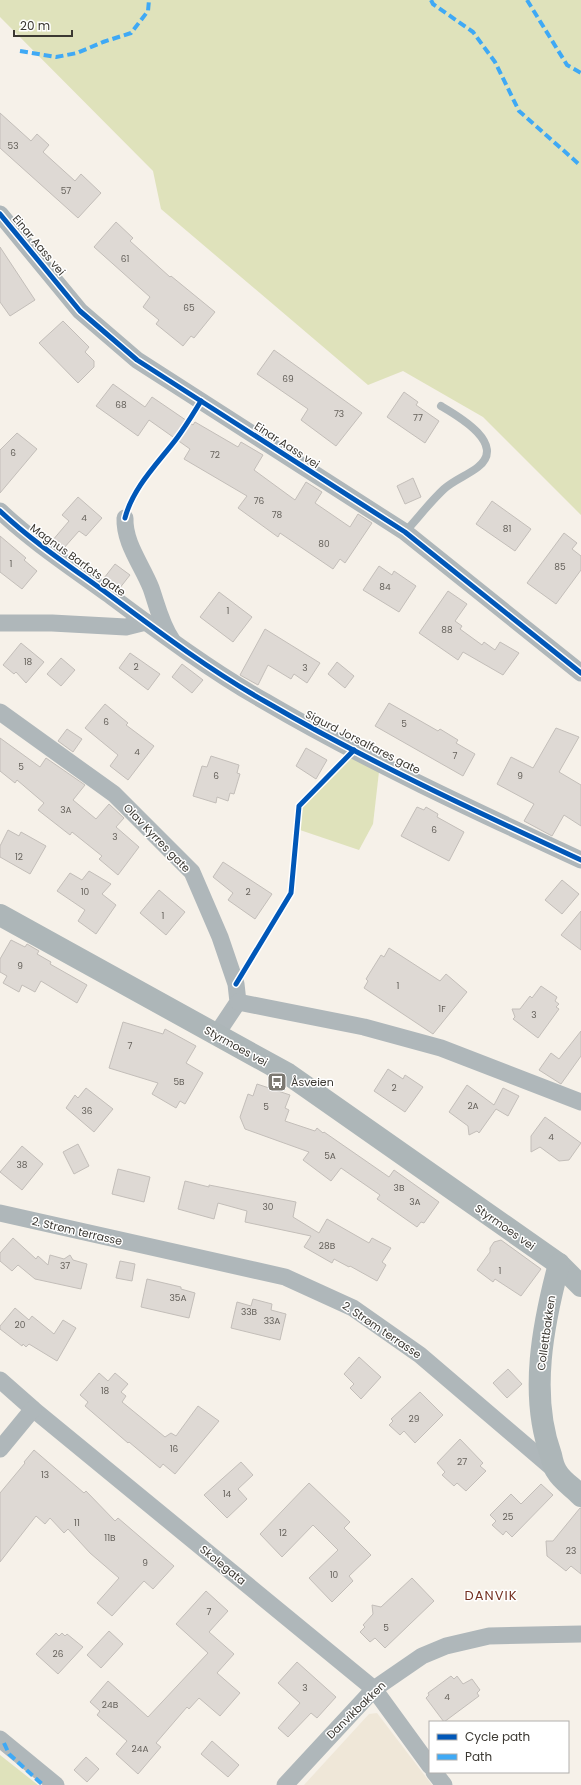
<svg xmlns="http://www.w3.org/2000/svg" width="581" height="1785" viewBox="0 0 581 1785" font-family="Poppins,sans-serif">
	<style>
		.built { fill: #efe7d8 }
		.green { fill: #dfe2bb }
		.building { fill: #ded9d4; stroke: #c3beb9 }
		.lines { fill: none; stroke-linecap: round; stroke-linejoin: round }
		.service { stroke: #afb7ba; stroke-width: 8 }
		.minor { stroke: #afb7ba; stroke-width: 17 }
		.secondary { stroke: #adb6b8; stroke-width: 22 }
		.quiet { stroke: #3fa9f5; stroke-width: 4; stroke-dasharray: 8 4; stroke-linecap: butt }
		.cycleway-casing { stroke: #fff; stroke-width: 8 }
		.cycleway { stroke: #0057b8; stroke-width: 5 }
		.labels { text-anchor: middle; dominant-baseline: central; stroke-width: 3; stroke-linejoin: round; paint-order: stroke }
		.number-label { font-size: 9px; fill: #66625c }
		.street-label { font-size: 11px; fill: #3b3832; stroke: #fff }
		.poi-label { font-size: 11px; fill: #3b3832; stroke: #fff; text-anchor: start }
		.quarter-label { font-size: 13px; letter-spacing: 1px; fill: #743021; stroke: #fff }
	</style>
	<rect width="100%" height="100%" fill="#f6f1e9"/>
	<path class="built" d="M377 1713 432 1785H304L369 1714Z"/>
	<g class="green">
		<path d="M0 0H581V515L483 417 403 371 368 385 161 209 153 171 0 17Z"/>
		<path d="M354 750 380 763 373 824 359 850 297 829 299 806Z"/>
		<path d="M0 1755 38 1785H0Z"/>
	</g>
	<g class="building">
		<path d="M0 113 31 141 37 134 49 145 43 152 75 181 81 174 101 193 78 218 0 148Z"/>
		<path d="M116 222 133 238 130 241 170 277 171 276 215 312 194 338 191 336 183 346 156 324 159 320 143 307 150 297 94 247Z"/>
		<path d="M0 247 35 300 10 316 0 302Z"/>
		<path d="M63 321 89 347 85 352 94 361V367L78 383 39 343Z"/>
		<path d="M274 350 362 413 336 446 301 420 308 409 257 374Z"/>
		<path d="M113 384 145 407 152 397 193 425 195 422 238 447 241 442 263 455 254 470 295 500 306 482 322 492 315 503 350 527 358 514 372 523 345 563 340 559 333 569 280 533 278 537 238 508 247 496 184 459 190 449 149 420 138 436 96 406Z"/>
		<path d="M404 392 418 402 416 405 439 421 425 443 387 417Z"/>
		<path d="M17 433 37 449 0 493V450Z"/>
		<path d="M413 478 421 497 405 504 397 486Z"/>
		<path d="M78 497 102 518 86 536 79 531 63 549 52 541 69 521 62 515Z"/>
		<path d="M492 501 531 529 515 551 476 524Z"/>
		<path d="M564 533 577 543 572 549 581 556V570L556 604 527 583Z"/>
		<path d="M0 536 26 558 24 560 37 571 22 589 0 572Z"/>
		<path d="M115 564 130 575 119 589 104 578Z"/>
		<path d="M379 566 392 575 394 571 416 586 399 612 363 590Z"/>
		<path d="M448 591 467 604 455 621 462 626 460 629 482 645 484 642 495 650 500 642 519 653 503 675 463 652 458 660 419 633Z"/>
		<path d="M219 592 252 617 233 642 200 617Z"/>
		<path d="M265 629 320 663 307 683 294 674 291 679 268 665 258 685 240 675Z"/>
		<path d="M21 643 44 662 26 683 16 672 14 674 3 665Z"/>
		<path d="M130 653 160 674 148 690 119 668Z"/>
		<path d="M61 658 75 670 61 686 47 674Z"/>
		<path d="M337 662 354 676 345 688 328 674Z"/>
		<path d="M182 664 203 680 192 693 172 677Z"/>
		<path d="M389 703 438 731 440 729 458 740 456 743 475 754 463 776 375 726Z"/>
		<path d="M105 704 128 723 126 725 154 746 128 780 110 766 118 755 85 728Z"/>
		<path d="M556 728 579 737 559 772 581 785V826L564 815 552 836 524 821 534 804 497 784 511 757 533 768Z"/>
		<path d="M67 729 82 739 73 752 58 741Z"/>
		<path d="M0 738 40 767 46 758 85 785 73 800 96 819 109 804 124 818 116 827 139 847 118 875 99 859 102 856 72 832 70 835 38 810 44 803 17 780 15 783 0 771Z"/>
		<path d="M306 748 327 760 316 779 296 766Z"/>
		<path d="M211 756 239 765 237 773 240 774 234 794 230 793 228 801 217 797 216 803 193 796 202 766 207 767Z"/>
		<path d="M417 807 424 810 426 807 438 814 437 817 464 832 449 861 401 836Z"/>
		<path d="M8 830 19 836 21 832 46 846 30 874 0 857V846Z"/>
		<path d="M223 862 272 894 255 919 228 900 233 893 213 877Z"/>
		<path d="M89 871 111 884 102 894 116 905 96 934 78 921 85 910 57 891 70 873 82 880Z"/>
		<path d="M562 880 579 894 562 914 545 900Z"/>
		<path d="M159 890 185 912 166 935 140 913Z"/>
		<path d="M581 911V950L561 935Z"/>
		<path d="M11 940 25 947 27 944 39 951 37 954 51 962 50 964 87 985 77 1003 41 981 35 992 22 985 19 992 3 983 7 976 0 972V959Z"/>
		<path d="M389 948 440 981 446 974 467 992 433 1034 364 988 368 981 366 979 381 955 384 957Z"/>
		<path d="M541 986 557 997 555 1001 559 1004 556 1007 559 1009 538 1038 513 1019 515 1017 512 1009H520L530 996 532 998Z"/>
		<path d="M123 1022 163 1034 165 1029 196 1046 186 1063 203 1073 185 1104 180 1101 176 1108 152 1094 158 1083 109 1068Z"/>
		<path d="M581 1031V1056L561 1084 539 1070 551 1053 559 1059Z"/>
		<path d="M388 1069 403 1079 405 1075 423 1087 405 1112 374 1091Z"/>
		<path d="M257 1084 290 1095 285 1108 289 1110 285 1121 315 1131 317 1128 323 1133 324 1132 389 1177 394 1170 439 1202 424 1223 421 1222 417 1227 377 1199 380 1195 341 1168 331 1181 303 1160 309 1152 245 1129 240 1117 248 1094 253 1096Z"/>
		<path d="M467 1085 494 1105 503 1088 519 1096 508 1116 496 1109 479 1133 477 1131 469 1135 468 1126 449 1112Z"/>
		<path d="M86 1088 113 1109 94 1132 66 1108 75 1095 78 1098Z"/>
		<path d="M545 1117 581 1143 569 1160 559 1161 540 1147 531 1152V1136Z"/>
		<path d="M78 1144 89 1166 74 1174 63 1152Z"/>
		<path d="M22 1146 43 1164 22 1190 0 1172Z"/>
		<path d="M118 1169 150 1177 144 1202 112 1194Z"/>
		<path d="M185 1181 209 1187V1185L296 1202 293 1217 319 1233 327 1219 369 1243 372 1238 391 1248 382 1262 386 1265 377 1281 350 1266 349 1267 334 1259 332 1263 304 1247 311 1236 245 1222 247 1211 218 1203 214 1219 178 1209Z"/>
		<path d="M13 1238 36 1259 38 1256 48 1265 50 1255 64 1259 70 1255 73 1260 87 1264 81 1289 35 1279 18 1265 12 1271 0 1261V1253Z"/>
		<path d="M501 1240 541 1269 521 1296 495 1279 493 1282 477 1270 490 1252V1248L494 1242Z"/>
		<path d="M120 1261 135 1264 132 1281 116 1278Z"/>
		<path d="M147 1279 181 1287V1289L195 1293 189 1318 141 1307Z"/>
		<path d="M253 1299 272 1304 271 1310 286 1314 280 1340 231 1328 237 1302 251 1306Z"/>
		<path d="M15 1308 29 1320 32 1316 54 1334 63 1320 76 1328 57 1361 29 1344 26 1347 23 1344 22 1346 0 1329V1326Z"/>
		<path d="M359 1357 381 1377 361 1399 350 1388 354 1384 344 1374Z"/>
		<path d="M508 1369 522 1384 507 1398 493 1383Z"/>
		<path d="M99 1373 108 1381 115 1373 128 1384 121 1392 126 1396 122 1402 165 1437 171 1433 176 1436 198 1406 219 1421 175 1474 163 1464 160 1468 129 1442 128 1443 85 1406 88 1402 80 1395Z"/>
		<path d="M420 1392 443 1415 415 1443 404 1431 400 1435 389 1425 393 1421 391 1419Z"/>
		<path d="M460 1439 483 1463 480 1466 486 1471 466 1491 457 1483 454 1486 442 1475 445 1472 437 1463Z"/>
		<path d="M34 1450 84 1493 86 1491 115 1521 118 1518 174 1566 153 1589 144 1581 112 1616 97 1603 119 1578 90 1553 68 1529 64 1533 50 1518 45 1524 36 1516 0 1562V1493L25 1463 24 1462Z"/>
		<path d="M241 1462 253 1475 238 1489 247 1499 227 1518 204 1495Z"/>
		<path d="M309 1483 350 1522 344 1528 371 1555 349 1576 353 1581 332 1602 309 1578 338 1550 313 1525 282 1557 260 1534Z"/>
		<path d="M541 1484 553 1495 512 1537 506 1531 503 1535 492 1525 496 1521 490 1515 511 1494 521 1504Z"/>
		<path d="M580 1508H581V1574L571 1566 566 1571 547 1556 546 1541H553Z"/>
		<path d="M412 1578 434 1601 385 1648 375 1638 370 1642 360 1632 365 1627 363 1625 373 1614 372 1605 381 1607Z"/>
		<path d="M206 1591 228 1611 209 1632 234 1654 217 1673 240 1693 220 1716 199 1698 189 1709 187 1707 156 1743 161 1747 138 1774 116 1754 127 1741 97 1715 100 1711 90 1702 108 1681 148 1717 208 1653 176 1624Z"/>
		<path d="M109 1631 123 1644 101 1668 87 1655Z"/>
		<path d="M56 1633 59 1636 62 1633 65 1636 67 1634 83 1647 58 1674 36 1654Z"/>
		<path d="M297 1662 336 1697 317 1718 311 1713 288 1737 278 1728 300 1703 278 1683Z"/>
		<path d="M451 1676 454 1679 457 1676 463 1684 472 1679 480 1690 477 1693 479 1696 444 1722 426 1698 429 1695 428 1693Z"/>
		<path d="M212 1741 239 1765 228 1777 201 1754Z"/>
		<path d="M86 1757 99 1769 87 1782 74 1770Z"/>
	</g>
	<g class="lines">
		<path class="service" d="M405 532C418 518 430 502 444 489 454 480 468 475 478 467 507 444 458 416 441 406"/>
		<g class="minor">
			<path d="M0 214 80 311 137 360 405 532 581 673"/>
			<path d="M0 511C33 542 71 567 108 594 159 632 211 671 266 702 367 761 475 811 581 860"/>
			<path d="M125 518C124 543 142 565 151 588 157 605 161 624 172 640"/>
			<path d="M0 623H52L126 627 146 622"/>
			<path d="M0 712 114 794 192 872 220 937 236 984 238 1002 216 1035"/>
			<path d="M238 1002 364 1027 441 1048 581 1102"/>
			<path d="M0 1213 285 1277 353 1308 420 1355 557 1472"/>
			<path d="M0 1380 33 1409 374 1689 430 1766"/>
			<path d="M0 1449 33 1409"/>
			<path d="M0 1739 56 1785"/>
			<path d="M434 1772 444 1785"/>
			<path d="M285 1785 374 1689 422 1656 446 1646 489 1636 581 1634"/>
		</g>
		<g class="secondary">
			<path d="M0 915 288 1074 559 1264 581 1286"/>
			<path d="M559 1264C543 1324 529 1395 551 1455 552 1460 554 1468 557 1472 562 1481 574 1488 581 1496"/>
		</g>
		<g class="quiet">
			<path d="M431 0 433 4 473 32 495 62 519 111 581 166"/>
			<path d="M527 0 567 65 581 73"/>
			<path d="M20 51 56 57 77 53 103 42 131 33 148 11 149 0"/>
			<path d="M4 1743 9 1754 43 1785"/>
		</g>
		<g class="cycleway-casing">
			<g id="cycleway">
				<path d="M0 214 80 311 137 360 405 532 581 673"/>
				<path d="M0 511C33 542 71 567 108 594 159 632 211 671 266 702 367 761 475 811 581 860"/>
				<path d="M125 518C133 487 159 462 177 438 186 426 193 414 201 401"/>
				<path d="M236 984 291 893 299 806 354 750"/>
			</g>
		</g>
		<use href="#cycleway" class="cycleway"/>
	</g>
	<defs>
		<g id="bus-square" transform="scale(1)"><rect x="-9" y="-9" width="18" height="18" rx="4" fill="#7c7972" stroke="#fff"/><path d="M-5-6H5V4H4V6H2V4H-2V6H-4V4H-5ZM-3.5-4V0h7V-4ZM-3.5 1.2v1.5H-2V1.2ZM2 1.2v1.5H3.5V1.2Z" fill="#fff"/></g>
	</defs>
	<g fill-rule="evenodd">
		<use href="#bus-square" x="277" y="1082"/>
	</g>
	<g class="labels">
		<g class="number-label">
			<text x="13" y="146">53</text>
			<text x="66" y="191">57</text>
			<text x="125" y="259">61</text>
			<text x="189" y="308">65</text>
			<text x="288" y="379">69</text>
			<text x="121" y="405">68</text>
			<text x="339" y="414">73</text>
			<text x="418" y="418">77</text>
			<text x="13" y="453">6</text>
			<text x="215" y="455">72</text>
			<text x="259" y="501">76</text>
			<text x="277" y="515">78</text>
			<text x="84" y="518">4</text>
			<text x="507" y="529">81</text>
			<text x="324" y="544">80</text>
			<text x="11" y="564">1</text>
			<text x="560" y="567">85</text>
			<text x="385" y="587">84</text>
			<text x="228" y="611">1</text>
			<text x="447" y="630">88</text>
			<text x="28" y="662">18</text>
			<text x="136" y="667">2</text>
			<text x="305" y="668">3</text>
			<text x="106" y="722">6</text>
			<text x="404" y="724">5</text>
			<text x="137" y="752">4</text>
			<text x="455" y="756">7</text>
			<text x="21" y="767">5</text>
			<text x="216" y="776">6</text>
			<text x="520" y="776">9</text>
			<text x="66" y="810">3A</text>
			<text x="434" y="830">6</text>
			<text x="115" y="837">3</text>
			<text x="19" y="857">12</text>
			<text x="85" y="892">10</text>
			<text x="248" y="892">2</text>
			<text x="163" y="916">1</text>
			<text x="20" y="966">9</text>
			<text x="398" y="986">1</text>
			<text x="442" y="1009">1F</text>
			<text x="534" y="1015">3</text>
			<text x="130" y="1046">7</text>
			<text x="179" y="1082">5B</text>
			<text x="394" y="1088">2</text>
			<text x="473" y="1106">2A</text>
			<text x="266" y="1107">5</text>
			<text x="87" y="1111">36</text>
			<text x="551" y="1137">4</text>
			<text x="330" y="1156">5A</text>
			<text x="22" y="1165">38</text>
			<text x="399" y="1188">3B</text>
			<text x="415" y="1202">3A</text>
			<text x="268" y="1207">30</text>
			<text x="327" y="1246">28B</text>
			<text x="65" y="1266">37</text>
			<text x="500" y="1271">1</text>
			<text x="178" y="1298">35A</text>
			<text x="249" y="1312">33B</text>
			<text x="272" y="1321">33A</text>
			<text x="20" y="1325">20</text>
			<text x="105" y="1391">18</text>
			<text x="414" y="1419">29</text>
			<text x="174" y="1449">16</text>
			<text x="462" y="1462">27</text>
			<text x="45" y="1475">13</text>
			<text x="227" y="1494">14</text>
			<text x="508" y="1517">25</text>
			<text x="77" y="1523">11</text>
			<text x="283" y="1533">12</text>
			<text x="110" y="1538">11B</text>
			<text x="571" y="1551">23</text>
			<text x="145" y="1563">9</text>
			<text x="334" y="1575">10</text>
			<text x="209" y="1612">7</text>
			<text x="386" y="1628">5</text>
			<text x="58" y="1654">26</text>
			<text x="305" y="1688">3</text>
			<text x="447" y="1697">4</text>
			<text x="110" y="1705">24B</text>
			<text x="140" y="1749">24A</text>
		</g>
		<g class="street-label">
			<text transform="translate(39 245) rotate(50)">Einar Aass vei</text>
			<text transform="translate(287 445) rotate(33)">Einar Aass vei</text>
			<text transform="translate(78 560) rotate(36)">Magnus Barfots gate</text>
			<text transform="translate(363 742) rotate(27)">Sigurd Jorsalfares gate</text>
			<text transform="translate(157 838) rotate(46)">Olav Kyrres gate</text>
			<text transform="translate(236 1046) rotate(29)">Styrmoes vei</text>
			<text transform="translate(505 1227) rotate(35)">Styrmoes vei</text>
			<text transform="translate(77 1231) rotate(13)">2. Strøm terrasse</text>
			<text transform="translate(382 1330) rotate(34)">2. Strøm terrasse</text>
			<text transform="translate(546 1333) rotate(-82)">Collettbakken</text>
			<text transform="translate(223 1565) rotate(39)">Skolegata</text>
			<text transform="translate(356 1710) rotate(-44)">Danvikbakken</text>
		</g>
		<g class="poi-label">
			<text x="291" y="1082">Åsveien</text>
		</g>
		<g class="quarter-label">
			<text x="491" y="1595">DANVIK</text>
		</g>
	</g>
	<rect x="429" y="1721" width="140" height="52" fill="#ffffff" stroke="#b1afad"/>
	<rect x="437" y="1734" width="20" height="6" fill="#0057b8" stroke="#b1afad"/>
	<text x="465" y="1741" font-size="12" fill="#3b3832">Cycle path</text>
	<rect x="437" y="1754" width="20" height="6" fill="#3fa9f5" stroke="#b1afad"/>
	<text x="465" y="1761" font-size="12" fill="#3b3832">Path</text>
	<path d="M14 30v6h58v-6" fill="none" stroke="#3b3832" stroke-width="2"/>
	<text x="20" y="30" font-size="12" fill="#3b3832" stroke="#ffffff" stroke-width="3" paint-order="stroke">20 m</text>
</svg>
